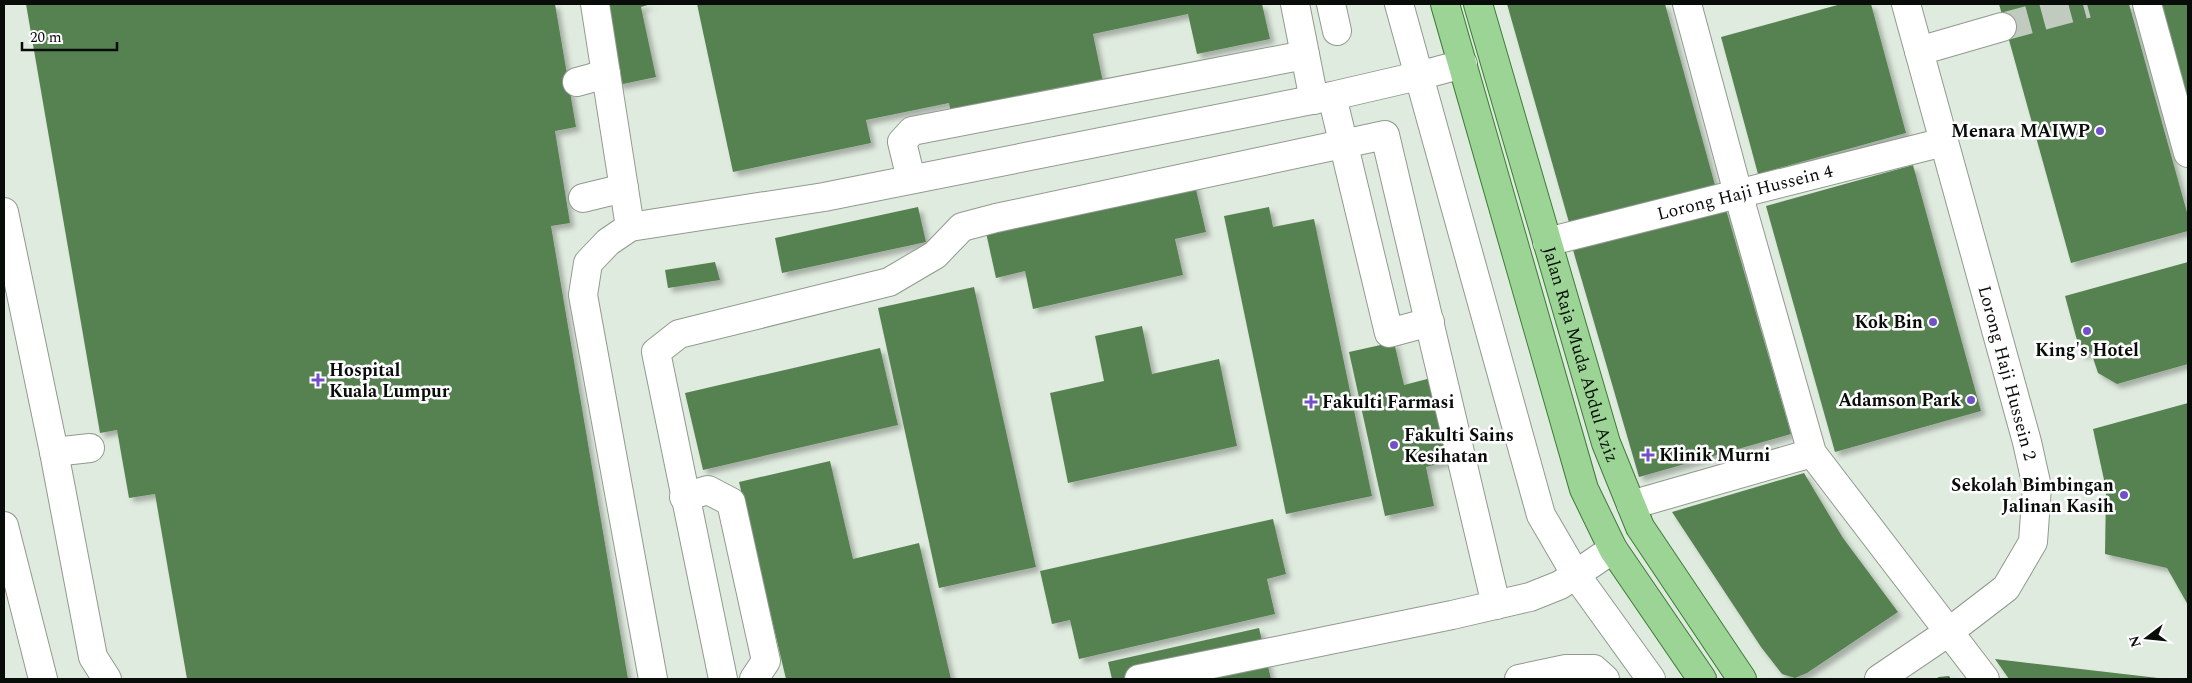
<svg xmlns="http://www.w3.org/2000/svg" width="2192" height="683" viewBox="0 0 2192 683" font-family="Spectral,serif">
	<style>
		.building { fill: #578251; filter: url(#shadow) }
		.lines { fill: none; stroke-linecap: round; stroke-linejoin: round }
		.minor-tunnel { stroke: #c0cabf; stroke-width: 28; stroke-dasharray: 28 14; stroke-linecap: butt }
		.minor-casing { stroke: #909a8f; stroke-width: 30 }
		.major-casing { stroke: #3d7c36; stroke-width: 30 }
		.minor { stroke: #fff; stroke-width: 28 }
		.major { stroke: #9bd495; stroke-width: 28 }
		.poi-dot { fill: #7250ca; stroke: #fff; stroke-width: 2 }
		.labels { text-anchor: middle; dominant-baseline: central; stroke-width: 5; stroke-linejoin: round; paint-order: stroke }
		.poi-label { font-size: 18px; font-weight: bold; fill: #090d09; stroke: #fff; text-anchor: end }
		.street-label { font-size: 18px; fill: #090d09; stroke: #fff }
	</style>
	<defs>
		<filter id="shadow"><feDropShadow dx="4.5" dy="4.5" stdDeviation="2.5" flood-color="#0004"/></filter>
	</defs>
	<rect width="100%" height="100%" fill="#e0ebdf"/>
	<g class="building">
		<path d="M26 4H555L576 127 555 131 570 223 551 226 628 679H187L155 494 129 498 117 430 100 433Z"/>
		<path d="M600 4H651L641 7 656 77 618 85Z"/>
		<path d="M697 4H1262L1270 39 1197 54 1188 14 1093 34 1103 82 951 114 949 103 866 120 871 143 733 172Z"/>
		<path d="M1507 4H1665L1715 185 1570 226Z"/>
		<path d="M1841 4H1871L1906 133 1758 174 1721 37Z"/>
		<path d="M1999 4H2129L2188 216V231L2071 263Z"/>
		<path d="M2162 4H2188V116L2157 5Z"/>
		<path d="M1913 165 1981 411 1835 452 1766 206Z"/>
		<path d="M1194 181 1206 232 1175 239 1183 275 1033 309 1025 271 996 278 985 228Z"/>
		<path d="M1725 206 1791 434 1639 477 1573 250Z"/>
		<path d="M918 207 926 242 782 273 775 238Z"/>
		<path d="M1269 207 1273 227 1314 219 1372 496 1286 514 1224 216Z"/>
		<path d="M715 262 720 280 668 288 665 270Z"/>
		<path d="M2188 262V364L2117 384 2098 373 2091 352 2081 355 2065 296Z"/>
		<path d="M974 287 1036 567 939 588 878 308Z"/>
		<path d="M1142 326 1152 374 1219 359 1237 446 1068 483 1050 393 1104 381 1095 336Z"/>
		<path d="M1394 342 1404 385 1431 378 1450 461 1426 467 1434 506 1385 516 1349 352Z"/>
		<path d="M880 348 898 425 703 470 685 393Z"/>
		<path d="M2188 403V605L2167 568 2105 554 2106 489 2093 429Z"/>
		<path d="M830 461 853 559 919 543 951 679H786L739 482Z"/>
		<path d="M1804 473 1843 538 1898 612 1807 673 1795 678 1782 674 1761 647 1672 512Z"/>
		<path d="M1273 519 1286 574 1267 579 1275 614 1079 659 1070 620 1052 624 1040 571Z"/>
		<path d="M1259 628 1271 679H1112L1108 662Z"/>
		<path d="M1995 659 2158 678V679H2009Z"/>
		<path d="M1949 676 1951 679H1935L1939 677Z"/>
	</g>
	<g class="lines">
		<path class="minor-tunnel" d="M2002 27 2087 4"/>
		<g class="minor-casing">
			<g id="minor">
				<path d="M595 4 630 227 608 242 588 263 583 295 653 679"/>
				<path d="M1295 4 1314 100"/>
				<path d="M1331 4 1337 31"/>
				<path d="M1399 4 1541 515 1576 575 1651 679"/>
				<path d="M1687 4 1738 193 1812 453 1985 679"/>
				<path d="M2147 4 2188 153"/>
				<path d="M1919 51 2002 27"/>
				<path d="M577 82 606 74"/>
				<path d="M1332 96 1389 333 1430 322"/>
				<path d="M911 179 902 142 912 131 1305 55"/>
				<path d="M583 198 624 188"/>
				<path d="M4 212 54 452 93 657 107 679"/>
				<path d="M630 227 824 197 1332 96 1418 76 1463 64"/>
				<path id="s1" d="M1547 242 1944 142"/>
				<path d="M54 452 90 448"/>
				<path d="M684 497 708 490 731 502 766 661 754 679"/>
				<path d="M1631 505 1812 453"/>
				<path d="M4 526 43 679"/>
				<path d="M723 679 656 352 679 334 889 282 935 255 962 227 996 218 1385 135 1496 605"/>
				<path d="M1139 679 1452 615 1530 597 1560 585 1613 549"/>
				<path d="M1519 679 1566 669H1594L1605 679"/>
				<path d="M1879 679 1950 631 2006 588 2033 542 2037 487 2027 442 1906 4"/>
			</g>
		</g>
		<g class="major-casing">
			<g id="major">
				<path d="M1445 4 1584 489 1613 549 1702 679"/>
				<path id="s2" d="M1478 4 1606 443 1640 527 1742 679"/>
			</g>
		</g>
		<use href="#minor" class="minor"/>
		<use href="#major" class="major"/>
	</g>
	<g class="poi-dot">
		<circle cx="2100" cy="131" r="5"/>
		<circle cx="1933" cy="322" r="5"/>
		<circle cx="2087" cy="331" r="5"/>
		<path d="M315.5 372.5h5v5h5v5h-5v5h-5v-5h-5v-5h5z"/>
		<circle cx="1971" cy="400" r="5"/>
		<path d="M1308.5 394.5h5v5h5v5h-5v5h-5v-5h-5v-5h5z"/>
		<circle cx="1394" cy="445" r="5"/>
		<path d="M1645.5 447.5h5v5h5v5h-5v5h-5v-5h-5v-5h5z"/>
		<circle cx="2124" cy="495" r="5"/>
	</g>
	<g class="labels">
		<g class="poi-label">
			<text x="2090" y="131">Menara MAIWP</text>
			<text x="1923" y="322">Kok Bin</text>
			<text x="2087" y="350" text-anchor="middle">King's Hotel</text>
			<text x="329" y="370" text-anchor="start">Hospital<tspan x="329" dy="21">Kuala Lumpur</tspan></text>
			<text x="1961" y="400">Adamson Park</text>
			<text x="1322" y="402" text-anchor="start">Fakulti Farmasi</text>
			<text x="1404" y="435" text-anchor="start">Fakulti Sains<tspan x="1404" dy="21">Kesihatan</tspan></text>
			<text x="1659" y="455" text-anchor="start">Klinik Murni</text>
			<text x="2114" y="485">Sekolah Bimbingan<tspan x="2114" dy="21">Jalinan Kasih</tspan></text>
		</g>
		<g class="street-label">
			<text stroke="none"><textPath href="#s1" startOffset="204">Lorong Haji Hussein 4</textPath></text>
			<text stroke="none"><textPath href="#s2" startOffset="365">Jalan Raja Muda Abdul Aziz</textPath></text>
			<text transform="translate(2007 373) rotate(75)">Lorong Haji Hussein 2</text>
		</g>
	</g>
	<rect width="2192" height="683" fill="none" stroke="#090d09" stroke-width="10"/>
	<g transform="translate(2147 638) rotate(254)" stroke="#ffffff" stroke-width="4" paint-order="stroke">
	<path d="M0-4L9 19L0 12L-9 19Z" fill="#090d09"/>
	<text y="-8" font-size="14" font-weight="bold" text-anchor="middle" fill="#090d09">N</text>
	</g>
	<path d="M22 42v8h95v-8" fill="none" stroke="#090d09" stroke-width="2.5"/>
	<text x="30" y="42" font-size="15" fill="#090d09" stroke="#ffffff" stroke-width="4" paint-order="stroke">20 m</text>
</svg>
